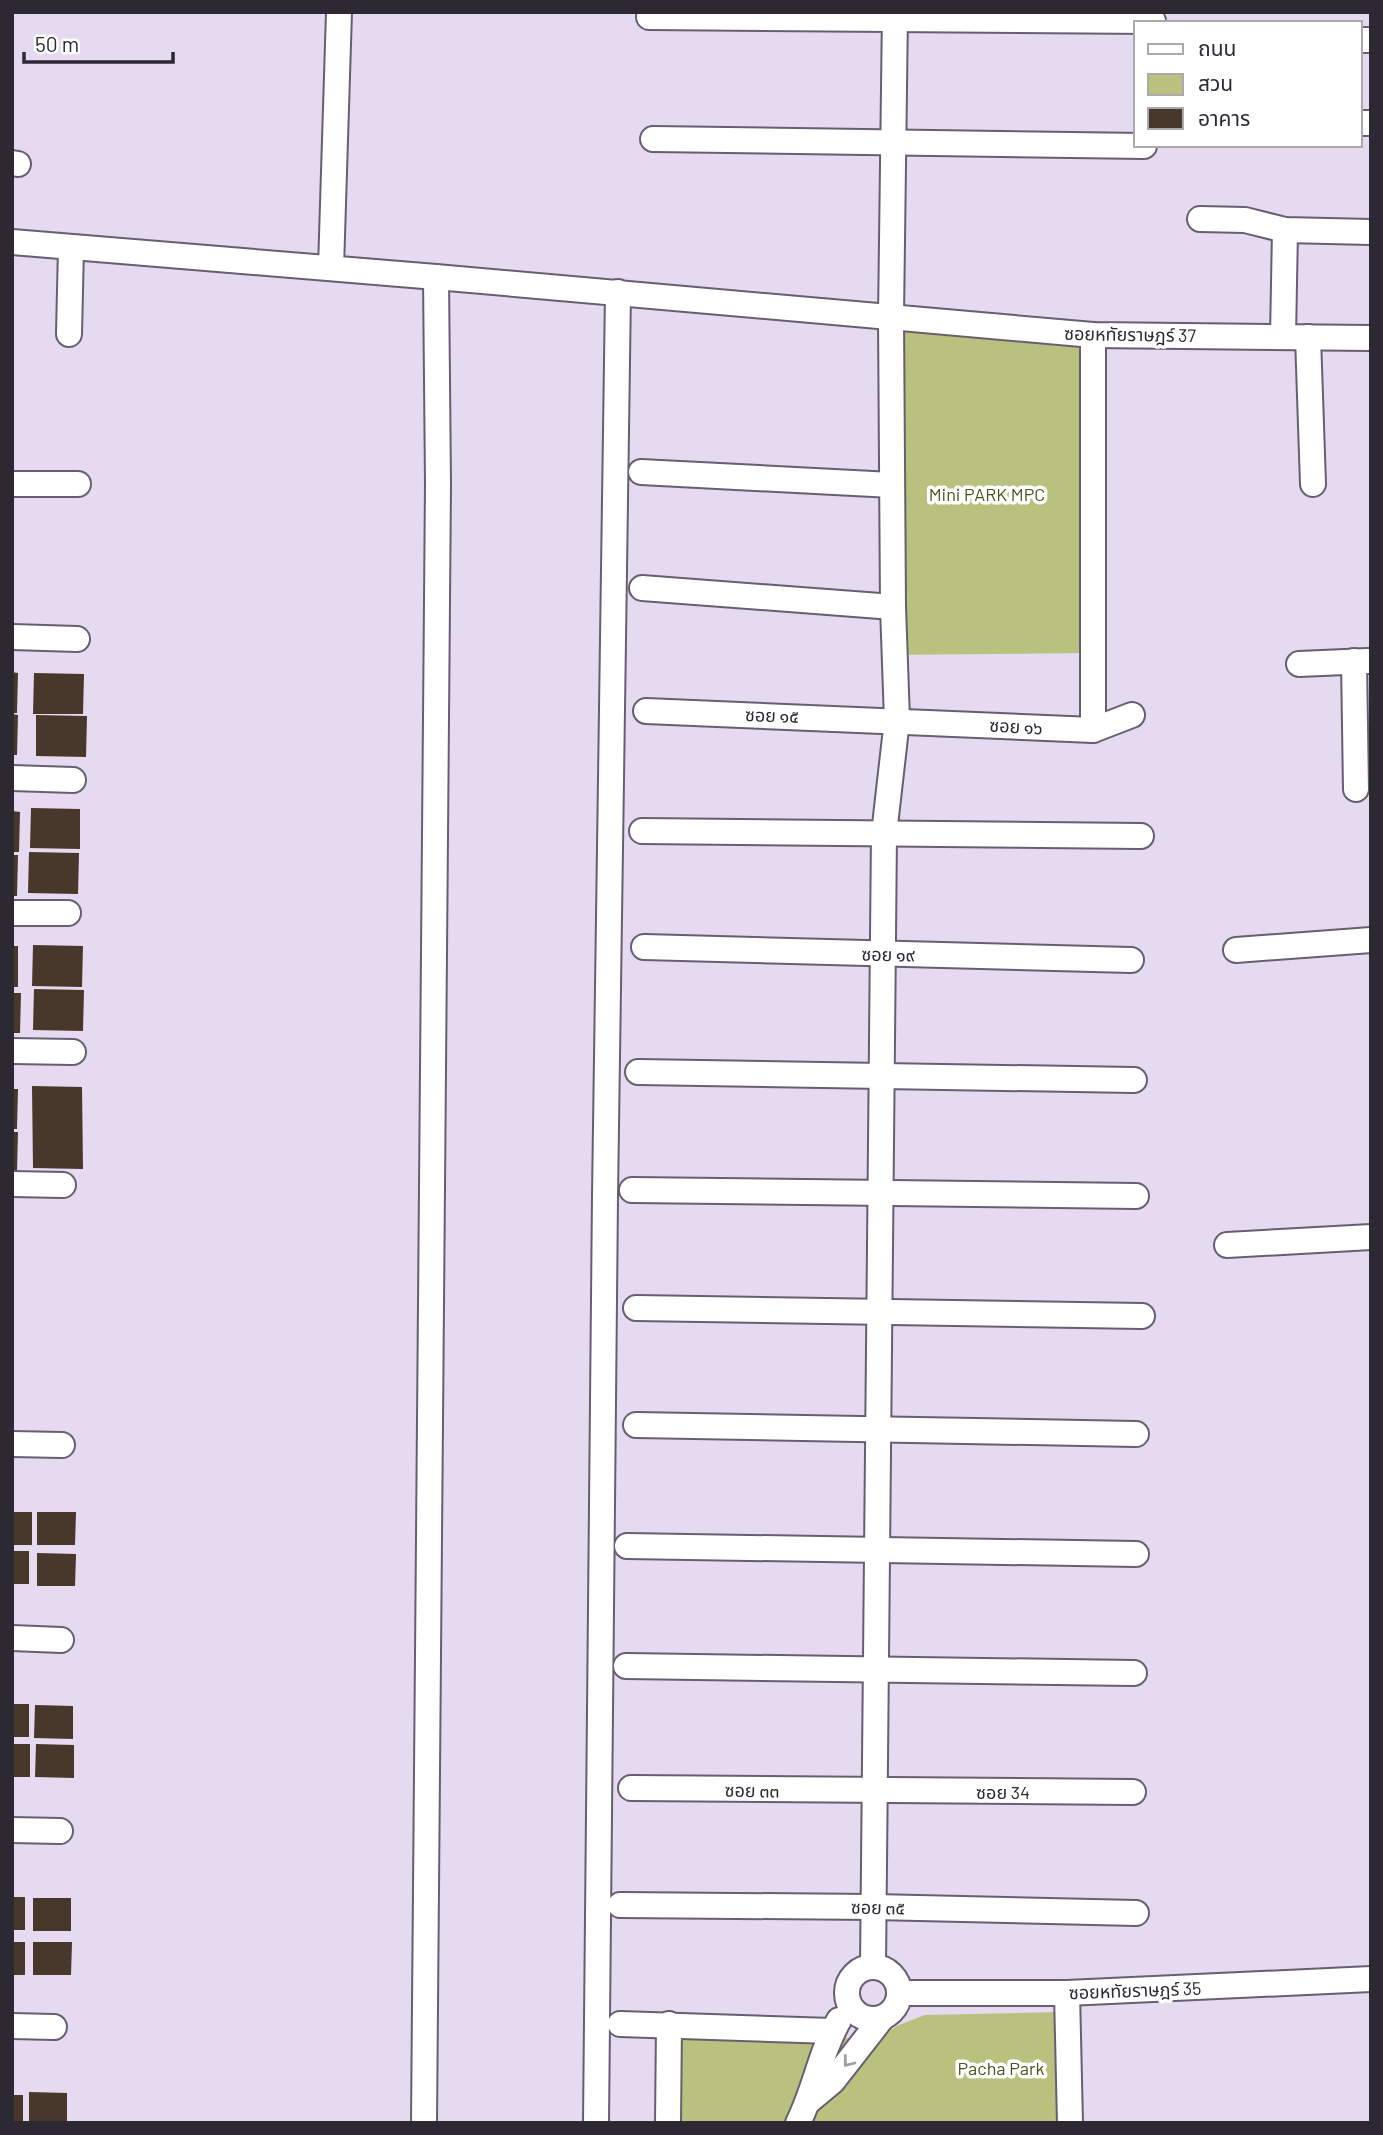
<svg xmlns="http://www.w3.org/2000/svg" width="1383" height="2135" viewBox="0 0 1383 2135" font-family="Barlow,'Noto Sans Thai',sans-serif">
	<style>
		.green { fill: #b8c17d }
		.building { fill: #48372b }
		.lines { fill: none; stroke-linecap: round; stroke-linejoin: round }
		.minor-casing { stroke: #675e71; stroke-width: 28 }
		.minor { stroke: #fff; stroke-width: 24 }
		.oneway { stroke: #a09fa3 }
		.labels { text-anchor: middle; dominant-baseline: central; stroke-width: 7; stroke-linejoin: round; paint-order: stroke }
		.street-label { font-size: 18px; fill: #2d2932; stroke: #fff }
		.park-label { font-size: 18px; fill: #4c511b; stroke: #fff }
	</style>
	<rect width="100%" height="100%" fill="#e5daf0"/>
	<g class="green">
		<path d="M891 323 1085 335 1086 653 887 655Z"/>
		<path d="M1061 2012 1058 2123H676L677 2036 807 2041 880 2036 899 2025 925 2015Z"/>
	</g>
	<g class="building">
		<path d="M12 672 18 673 17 713H12Z"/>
		<path d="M34 673 84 674 83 714H33Z"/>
		<path d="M12 714 18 715 17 755H12Z"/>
		<path d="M36 715 87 716 86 757 36 756Z"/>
		<path d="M31 808 80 809V849L30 848Z"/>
		<path d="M12 811 20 812 19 852H12Z"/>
		<path d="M29 852 79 853 78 894 28 893Z"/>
		<path d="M12 855H18L17 896H12Z"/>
		<path d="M33 945 83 946 82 987 32 986Z"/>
		<rect x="12" y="946" width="6" height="41"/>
		<path d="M34 989 84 990 83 1031 33 1030Z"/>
		<path d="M12 993H21L20 1033H12Z"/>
		<path d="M32 1086 82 1087 83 1169 33 1168Z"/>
		<path d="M12 1089H18L17 1129H12Z"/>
		<path d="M12 1132H18L17 1172H12Z"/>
		<rect x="12" y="1512" width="20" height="33"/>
		<path d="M37 1512H76L75 1545H37Z"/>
		<rect x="12" y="1551" width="17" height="33"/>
		<path d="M37 1553 76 1554 75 1586H37Z"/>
		<rect x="12" y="1704" width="17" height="33"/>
		<path d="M35 1705 73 1706V1739L34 1738Z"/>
		<rect x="12" y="1744" width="18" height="33"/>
		<path d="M36 1744 74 1745V1778L35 1777Z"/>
		<rect x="12" y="1897" width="13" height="33"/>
		<rect x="33" y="1898" width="38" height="33"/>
		<rect x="12" y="1942" width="13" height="33"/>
		<path d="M33 1942H72L71 1975H33Z"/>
		<path d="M29 2092 67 2093V2123H29Z"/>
		<rect x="12" y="2095" width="11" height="28"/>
	</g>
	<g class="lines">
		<g class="minor-casing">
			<g id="minor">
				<path d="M649 17 1153 21"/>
				<path d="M1360 40H1371"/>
				<path d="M1360 123H1371"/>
				<path d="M653 139 1144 146"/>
				<path d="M12 163 18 164"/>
				<path d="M1200 219 1245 220 1285 230 1371 232"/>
				<path d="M12 242 436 277 1093 335 1371 338"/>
				<path d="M331 268 339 12"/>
				<path d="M69 334 71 247"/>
				<path d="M1093 335V730"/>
				<path d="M1283 337 1285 230"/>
				<path d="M1308 337 1313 484"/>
				<path d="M641 472 892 485"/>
				<path d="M12 484H78"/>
				<path d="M642 588 893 607"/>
				<path d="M12 637 77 639"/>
				<path d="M1354 661 1356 789"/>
				<path d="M1299 664 1368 661"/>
				<path d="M646 711 1093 730 1132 715"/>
				<path d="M12 778 73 780"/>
				<path d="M642 831 1141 836"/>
				<path d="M12 913H68"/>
				<path d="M644 947 1131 960"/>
				<path d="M1236 950 1371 940"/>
				<path d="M12 1051 73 1052"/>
				<path d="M638 1072 1134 1080"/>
				<path d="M12 1184 63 1185"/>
				<path d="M632 1190 1136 1196"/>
				<path d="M1227 1245 1371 1237"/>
				<path d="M636 1308 1142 1316"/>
				<path d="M636 1425 1136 1434"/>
				<path d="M12 1444 62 1445"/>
				<path d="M627 1546 1136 1554"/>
				<path d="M12 1638 61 1640"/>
				<path d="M626 1666 1134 1673"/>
				<path d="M631 1788 1133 1792"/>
				<path d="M12 1830 60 1831"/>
				<path d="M620 1905 874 1907 1136 1913"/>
				<path d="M873 1967 884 834 897 720 893 607 891 317 895 12"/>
				<circle cx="873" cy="1993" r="26"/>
				<path d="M899 1993H1067L1371 1979"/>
				<path d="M1067 1993 1070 2123"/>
				<path d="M620 2024 832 2031"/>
				<path d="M12 2026 54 2027"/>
				<path d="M809 2101 833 2081 882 2018"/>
				<path d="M424 2123 438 484 436 277"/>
				<path d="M596 2123 605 1196 618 292"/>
				<path d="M668 2123 669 2024"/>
				<path d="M798 2123C815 2089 820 2053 839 2020"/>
			</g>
		</g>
		<use href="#minor" class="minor"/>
	</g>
	<defs><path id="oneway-chevron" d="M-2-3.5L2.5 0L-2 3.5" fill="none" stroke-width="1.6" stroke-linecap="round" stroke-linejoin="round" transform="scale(1.75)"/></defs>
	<use class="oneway" href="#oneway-chevron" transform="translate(848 2062) rotate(128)"/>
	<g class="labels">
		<g class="street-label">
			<text transform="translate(1130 334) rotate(1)">ซอยหทัยราษฎร์ 37</text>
			<text transform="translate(772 715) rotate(2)">ซอย ๑๕</text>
			<text transform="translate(1016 726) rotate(3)">ซอย ๑๖</text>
			<text transform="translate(888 954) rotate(1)">ซอย ๑๙</text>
			<text transform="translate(752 1790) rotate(1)">ซอย ๓๓</text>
			<text x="1003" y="1792">ซอย 34</text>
			<text transform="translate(878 1907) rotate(1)">ซอย ๓๕</text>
			<text transform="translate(1135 1990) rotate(-2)">ซอยหทัยราษฎร์ 35</text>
		</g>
		<g class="park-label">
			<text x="987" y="494">Mini PARK MPC</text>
			<text x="1001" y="2068">Pacha Park</text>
		</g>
	</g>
	<rect width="1383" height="2135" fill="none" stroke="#2d2932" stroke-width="28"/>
	<rect x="1134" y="21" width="228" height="126" fill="#ffffff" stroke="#aba9ad" stroke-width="2"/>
	<rect x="1148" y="44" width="35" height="10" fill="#ffffff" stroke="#aba9ad" stroke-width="2"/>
	<text x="1198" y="56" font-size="21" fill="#2d2932">ถนน</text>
	<rect x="1148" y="74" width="35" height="21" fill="#b8c17d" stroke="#aba9ad" stroke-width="2"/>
	<text x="1198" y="91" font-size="21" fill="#2d2932">สวน</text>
	<rect x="1148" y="108" width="35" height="21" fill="#48372b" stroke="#aba9ad" stroke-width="2"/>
	<text x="1198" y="126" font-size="21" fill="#2d2932">อาคาร</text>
	<path d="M24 52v10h149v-10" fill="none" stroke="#2d2932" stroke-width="3.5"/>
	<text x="35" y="52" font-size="21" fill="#2d2932" stroke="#ffffff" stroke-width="5" paint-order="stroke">50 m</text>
</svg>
